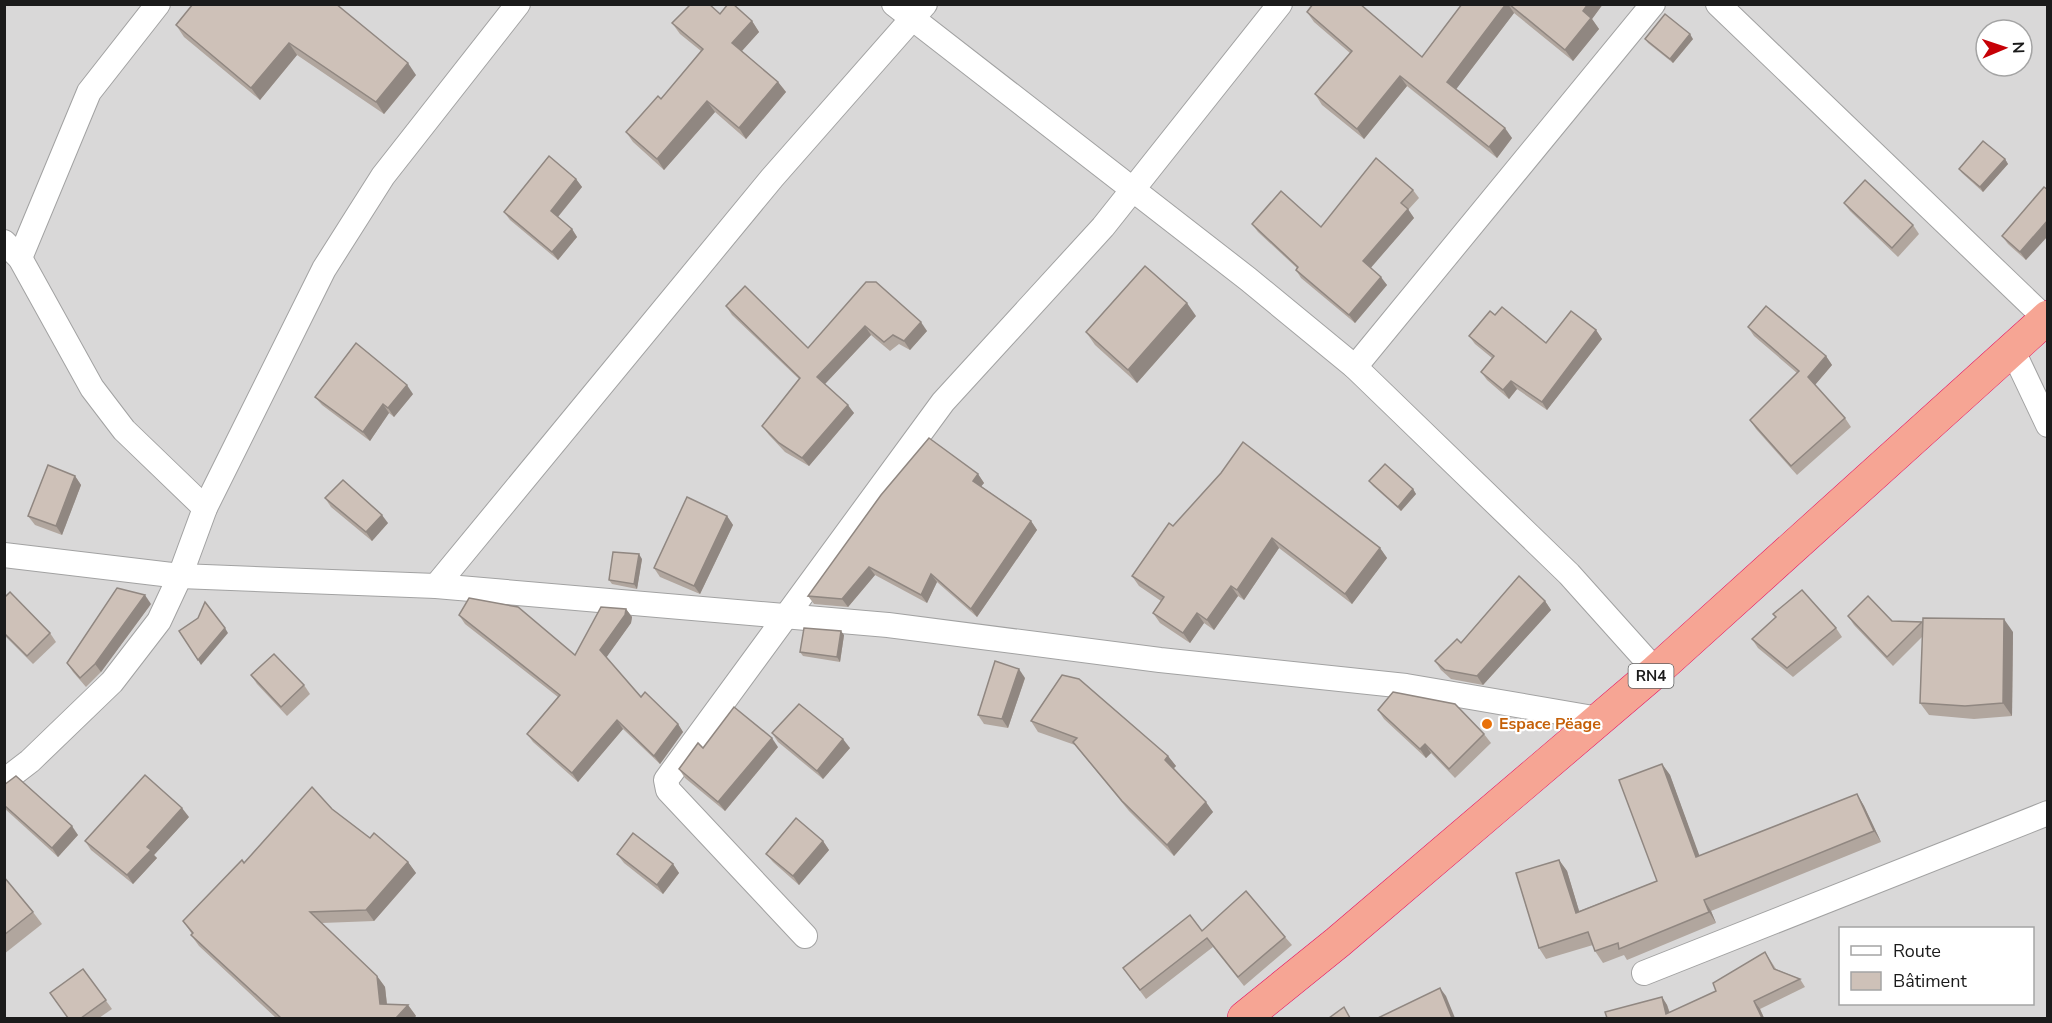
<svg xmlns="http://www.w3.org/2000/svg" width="2052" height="1023" viewBox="0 0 2052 1023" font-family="'Nunito Sans',sans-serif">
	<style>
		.residential { fill: #d9d8d8; fill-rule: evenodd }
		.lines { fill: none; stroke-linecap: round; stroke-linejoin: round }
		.minor-casing { stroke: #a2a2a2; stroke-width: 26 }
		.trunk-casing { stroke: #e51261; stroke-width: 34 }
		.minor { stroke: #fff; stroke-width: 24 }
		.trunk { stroke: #f6a594; stroke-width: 33 }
		.wall { fill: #b1a69e }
		.shaded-wall { fill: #908781 }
		.building { fill: #cec1b8; stroke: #908781; stroke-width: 1.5 }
		.food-dot { fill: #e8710a; stroke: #fff; stroke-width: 2 }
		.labels { text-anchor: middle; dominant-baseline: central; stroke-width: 4.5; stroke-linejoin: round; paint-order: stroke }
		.shield { fill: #fff; stroke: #5f5f5f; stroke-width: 1.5 }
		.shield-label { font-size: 15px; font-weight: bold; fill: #1b1b1b }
		.food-label { font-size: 16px; font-weight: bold; fill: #c56008; stroke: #fff; text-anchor: start }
	</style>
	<rect width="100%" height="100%" fill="#eee8df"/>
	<path class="residential" d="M5 5H2047V1018H5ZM1986 30H2022V66H1986ZM1840 928H2032V1004H1840Z"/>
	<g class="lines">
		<g class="minor-casing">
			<g id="minor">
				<path d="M894 4 1248 279 1355 367 1569 574 1656 671"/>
				<path d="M1718 4 2046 319"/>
				<path d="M4 242 20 258 92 388 124 430 205 508"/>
				<path d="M20 258 89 92 158 4"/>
				<path d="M2012 349 2048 425"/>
				<path d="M1355 367 1653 4"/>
				<path d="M4 555 180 576 436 586 888 625 1160 660 1406 686 1599 719"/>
				<path d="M436 586 772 178 925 4"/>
				<path d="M4 781 30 761 112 682 159 621 180 576 205 508 324 269 383 176 518 4"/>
				<path d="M805 936 668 790 666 780 943 402 1103 227 1280 4"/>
				<path d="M1644 973 2048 813"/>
			</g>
		</g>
		<g class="trunk-casing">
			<path id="trunk" d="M1244 1018 1338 942 1656 671 2048 317"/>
		</g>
		<use href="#minor" class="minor"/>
		<use href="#trunk" class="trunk"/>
	</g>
	<g class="wall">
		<path d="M193 4 416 75 384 114 297 55 260 100 184 37 176 25Z"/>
		<path d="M1462 4H1603L1592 19 1599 29 1573 61 1514 13 1456 89 1512 138 1497 158 1407 86 1364 139 1322 105 1315 94 1350 53 1314 22 1307 12 1422 57Z"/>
		<path d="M720 14 752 21 759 32 742 51 778 82 786 92 746 139 715 112 664 170 633 142 626 132 661 99 701 51 680 34 672 23Z"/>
		<path d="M1645 39H1693L1673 63 1648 43Z"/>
		<path d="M2005 159 2008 164 1983 192 1962 173 1959 169Z"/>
		<path d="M576 179 582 187 558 217 572 229 577 237 558 260 510 220 504 212Z"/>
		<path d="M2044 187 2026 260 2008 244 2002 236Z"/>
		<path d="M1413 190 1419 198 1408 210 1414 218 1370 268 1387 285 1355 323 1301 278 1296 270 1297 268 1258 232 1252 224 1321 227Z"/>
		<path d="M1844 203 1913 225 1919 234 1898 257 1850 211Z"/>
		<path d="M866 282 927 331 910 350 899 344 890 351 871 335 825 384 854 413 809 466 785 452 769 435 762 426 799 379 732 315 726 306 808 348Z"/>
		<path d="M1495 315 1546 343 1596 330 1602 339 1547 410 1517 389 1509 399 1487 380 1481 372 1492 358 1475 344 1469 336Z"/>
		<path d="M1196 316 1137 383 1095 345 1086 332Z"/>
		<path d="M1748 327 1826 356 1832 365 1815 385 1845 418 1851 427 1797 475 1756 429 1750 420 1797 373 1754 336Z"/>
		<path d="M413 394 394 417 389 413 370 441 322 405 315 397Z"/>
		<path d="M978 474 984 483 981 486 1031 521 1037 530 977 617 937 582 927 603 875 575 848 607 814 604 808 596Z"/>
		<path d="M75 476 81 485 62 535 35 525 28 516Z"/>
		<path d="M1369 481 1413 489 1416 494 1401 511 1373 486Z"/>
		<path d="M325 498 388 523 372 541 331 507Z"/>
		<path d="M727 516 733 525 700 594 660 577 654 568Z"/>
		<path d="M1173 526 1380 548 1387 558 1352 604 1279 548 1244 600 1238 596 1214 630 1204 623 1190 643 1160 623 1153 613 1161 601 1139 586 1132 576Z"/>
		<path d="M642 559 637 589 612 584 609 580Z"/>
		<path d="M4 598 50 633 56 642 33 664 4 635Z"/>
		<path d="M1545 601 1551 610 1483 685 1451 679 1441 670 1435 661 1461 643Z"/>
		<path d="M151 604 101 672 86 687 73 672 67 663Z"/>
		<path d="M626 609 632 617 631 623 606 657 641 697 678 724 683 732 660 764 623 729 578 782 533 742 527 734 558 697 465 624 459 615 575 655Z"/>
		<path d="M1848 616 1892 621 1922 622 1923 623 2013 632 2012 716 1974 719 1929 715 1920 703 1923 636 1893 666 1854 625Z"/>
		<path d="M1836 628 1842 637 1793 677 1758 648 1752 639Z"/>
		<path d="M844 635 840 662 803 656 800 652Z"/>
		<path d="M251 675 304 685 310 694 287 716 257 684Z"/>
		<path d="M1025 678 1008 728 984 724 978 715Z"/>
		<path d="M1378 710 1484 734 1491 743 1455 778 1431 753 1426 758 1384 719Z"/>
		<path d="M1031 721 1168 756 1176 766 1174 768 1213 812 1174 856 1129 811 1075 745 1038 732Z"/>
		<path d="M772 733 850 748 823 779 778 742Z"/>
		<path d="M778 747 725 811 685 778 679 769 703 748Z"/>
		<path d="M1662 764 1670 775 1699 856 1857 794 1864 806 1881 842 1711 911 1716 923 1627 960 1624 955 1603 963 1595 951 1593 945 1546 959 1539 948 1559 860 1567 871 1579 911 1657 881Z"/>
		<path d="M4 785 78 835 58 857 4 808Z"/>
		<path d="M332 809 370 838 408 862 416 873 374 921 322 923 377 976 385 987 387 1004 408 1005 416 1016 414 1018H276L199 946 191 935 192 934 183 921 244 863Z"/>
		<path d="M189 817 154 855 157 858 133 884 91 850 85 841Z"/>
		<path d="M823 841 829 850 799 885 773 862 766 854Z"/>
		<path d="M617 854 673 864 679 873 663 894 624 863Z"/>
		<path d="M4 877 33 912 42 924 4 954Z"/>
		<path d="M1202 931 1285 937 1292 945 1244 986 1213 947 1146 999 1123 968Z"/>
		<path d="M1765 952 1776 969 1800 979 1805 987 1760 1009 1764 1018H1607L1662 997 1667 1005 1670 1013 1716 991Z"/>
		<path d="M83 969 112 1009 99 1018H68Z"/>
	</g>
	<g class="shaded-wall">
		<path d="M1506 4H1508L1514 13 1454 92 1447 82Z"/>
		<path d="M1588 4H1603L1592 19 1599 29 1573 61 1565 50 1583 11Z"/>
		<path d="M752 21 759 32 740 53 732 43Z"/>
		<path d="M1690 34 1693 39 1673 63 1670 59Z"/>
		<path d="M289 43 297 55 260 100 251 88Z"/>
		<path d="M408 63 416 75 384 114 376 102Z"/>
		<path d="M1400 76 1407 86 1364 139 1357 129Z"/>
		<path d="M778 82 786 92 746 139 739 128Z"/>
		<path d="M707 101 715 112 664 170 657 159Z"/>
		<path d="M1505 128 1512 138 1497 158 1489 147Z"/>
		<path d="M2005 159 2008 164 1983 192 1980 187Z"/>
		<path d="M576 179 582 187 556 219 551 211Z"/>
		<path d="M1408 209 1414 218 1369 270 1363 261Z"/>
		<path d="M2048 220V236L2026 260 2020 252Z"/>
		<path d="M572 229 577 237 558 260 552 252Z"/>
		<path d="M1381 277 1387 285 1355 323 1349 315Z"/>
		<path d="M1187 303 1196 316 1137 383 1128 370Z"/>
		<path d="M921 322 927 331 910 350 904 341Z"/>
		<path d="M865 326 871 335 823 386 817 377Z"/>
		<path d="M1596 330 1602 339 1547 410 1542 402Z"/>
		<path d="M1826 356 1832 365 1814 386 1808 377Z"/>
		<path d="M1511 381 1517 389 1509 399 1503 390Z"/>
		<path d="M407 385 413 394 394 417 388 408Z"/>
		<path d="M383 404 389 413 370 441 363 432Z"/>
		<path d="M848 405 854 413 809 466 802 458Z"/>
		<path d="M978 474 984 483 979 489 973 481Z"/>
		<path d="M75 476 81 485 62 535 56 526Z"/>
		<path d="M1413 489 1416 494 1401 511 1398 507Z"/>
		<path d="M382 515 388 523 372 541 366 532Z"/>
		<path d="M727 516 733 525 700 594 694 586Z"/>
		<path d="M1031 521 1037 530 977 617 971 609Z"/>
		<path d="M1272 538 1279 548 1244 600 1237 590Z"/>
		<path d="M1380 548 1387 558 1352 604 1345 594Z"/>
		<path d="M639 554 642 559 637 589 634 584Z"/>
		<path d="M869 567 875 575 848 607 842 599Z"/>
		<path d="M931 574 937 582 927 603 921 595Z"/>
		<path d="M1231 586 1238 596 1214 630 1207 620Z"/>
		<path d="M145 595 151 604 101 672 95 664Z"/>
		<path d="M1545 601 1551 610 1483 685 1477 676Z"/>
		<path d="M626 609 632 617 631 623 606 658 600 650Z"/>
		<path d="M1197 613 1204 623 1190 643 1183 633Z"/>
		<path d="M2004 619 2013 632 2012 716 2003 703Z"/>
		<path d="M225 628 228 633 201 665 198 660Z"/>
		<path d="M841 631 844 635 840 662 837 657Z"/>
		<path d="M1019 669 1025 678 1008 728 1002 719Z"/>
		<path d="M617 720 623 729 578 782 572 773Z"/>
		<path d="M678 724 683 732 660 764 654 756Z"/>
		<path d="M772 738 778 747 725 811 718 802Z"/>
		<path d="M843 739 850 748 823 779 817 771Z"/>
		<path d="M1425 744 1431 753 1426 758 1420 749Z"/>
		<path d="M1168 756 1176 766 1172 770 1165 760Z"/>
		<path d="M1662 764 1670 775 1704 868 1696 857Z"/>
		<path d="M1857 794 1864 806 1881 842 1874 831Z"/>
		<path d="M1206 802 1213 812 1174 856 1167 845Z"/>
		<path d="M182 808 189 817 154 855 157 858 133 884 127 875 147 847Z"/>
		<path d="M72 826 78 835 58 857 52 848Z"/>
		<path d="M823 841 829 850 799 885 793 876Z"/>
		<path d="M1559 860 1567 871 1583 924 1576 913Z"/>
		<path d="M408 862 416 873 374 921 366 910Z"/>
		<path d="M673 864 679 873 663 894 657 885Z"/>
		<path d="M1704 900 1711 911 1716 923 1709 912Z"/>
		<path d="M377 976 385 987 388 1015 380 1004Z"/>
		<path d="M1440 988 1446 996 1455 1018H1452Z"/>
		<path d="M1662 997 1667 1005 1671 1018 1666 1014Z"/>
		<path d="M1754 1001 1760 1009 1764 1018H1762Z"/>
		<path d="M408 1005 416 1016 414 1018H396Z"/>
	</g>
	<g class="building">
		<path d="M193 4H336L408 63 376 102 289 43 251 88 176 25Z"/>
		<path d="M691 4H709L720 14 728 4H733L752 21 732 43 778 82 739 128 707 101 657 159 626 132 658 96 661 99 703 49 672 23Z"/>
		<path d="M1313 4H1360L1422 57 1462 4H1506L1447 82 1505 128 1489 147 1400 76 1357 129 1315 94 1352 51 1307 12Z"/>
		<path d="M1509 4H1588L1583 11 1591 18 1565 50Z"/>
		<path d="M1665 14 1690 34 1670 59 1645 39Z"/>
		<path d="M1983 141 2005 159 1980 187 1959 169Z"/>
		<path d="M549 156 576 179 551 211 572 229 552 252 504 212Z"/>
		<path d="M1376 158 1413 190 1401 203 1408 209 1363 261 1381 277 1349 315 1296 270 1298 267 1252 224 1281 191 1321 227Z"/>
		<path d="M1865 180 1913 225 1892 248 1844 203Z"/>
		<path d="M2044 187 2048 190V220L2020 252 2002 236Z"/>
		<path d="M1145 266 1187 303 1128 370 1086 332Z"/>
		<path d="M866 282H876L921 322 904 341 893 335 884 342 865 326 817 377 848 405 802 458 779 443 762 426 800 378 726 306 745 286 808 348Z"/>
		<path d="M1766 306 1826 356 1808 377 1845 418 1791 466 1750 420 1799 371 1748 327Z"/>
		<path d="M1502 307 1546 343 1571 311 1596 330 1542 402 1511 381 1503 390 1481 372 1494 356 1469 336 1490 311 1495 315Z"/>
		<path d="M356 343 407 385 388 408 383 404 363 432 315 397Z"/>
		<path d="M929 438 978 474 973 481 1031 521 971 609 931 574 921 595 869 567 842 599 808 596 881 495Z"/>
		<path d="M1243 442 1380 548 1345 594 1272 538 1237 590 1231 586 1207 620 1197 613 1183 633 1153 613 1164 597 1132 576 1169 523 1173 526 1221 473Z"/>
		<path d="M1385 464 1413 489 1398 507 1369 481Z"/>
		<path d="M48 465 75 476 56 526 28 516Z"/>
		<path d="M343 480 382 515 366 532 325 498Z"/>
		<path d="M687 497 727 516 694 586 654 568Z"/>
		<path d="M613 552 639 554 634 584 609 580Z"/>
		<path d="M1519 576 1545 601 1477 676 1445 670 1435 661 1457 639 1461 643Z"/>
		<path d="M117 588 145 595 95 664 80 678 67 663Z"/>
		<path d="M1802 590 1836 628 1787 668 1752 639 1776 617 1773 614Z"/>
		<path d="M10 592 50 633 27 656 4 633V598Z"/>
		<path d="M1868 596 1892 621 1922 622 1887 657 1848 616Z"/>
		<path d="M469 598 518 607 575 655 601 607 626 609 625 615 600 650 641 697 645 692 678 724 654 756 617 720 572 773 527 734 560 695 459 615Z"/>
		<path d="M205 602 225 628 198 660 179 631 198 618Z"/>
		<path d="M1923 618 2004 619 2003 703 1965 706 1920 703Z"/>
		<path d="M804 628 841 631 837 657 800 652Z"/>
		<path d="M274 654 304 685 281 707 251 675Z"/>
		<path d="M995 661 1019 669 1002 719 978 715Z"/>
		<path d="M1062 675 1079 679 1168 756 1165 760 1206 802 1167 845 1122 801 1073 742 1077 738 1031 721Z"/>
		<path d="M1393 692 1455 704 1484 734 1449 769 1425 744 1420 749 1378 710Z"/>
		<path d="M799 704 843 739 817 771 772 733Z"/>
		<path d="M734 707 772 738 718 802 679 769 698 743 703 748Z"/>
		<path d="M1662 764 1696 857 1857 794 1874 831 1704 900 1709 912 1619 949 1618 943 1595 951 1588 932 1539 948 1516 873 1559 860 1576 913 1657 881 1619 780Z"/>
		<path d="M145 775 182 808 147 847 151 850 127 875 85 841Z"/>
		<path d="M16 776 72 826 52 848 4 805V785Z"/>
		<path d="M312 787 332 809 370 838 374 833 408 862 366 910 310 912 377 976 380 1004 408 1005 396 1018H281L191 935 193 933 183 921 242 860 244 863Z"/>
		<path d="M796 818 823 841 793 876 766 854Z"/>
		<path d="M633 833 673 864 657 885 617 854Z"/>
		<path d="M4 877 33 912 4 935Z"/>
		<path d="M1246 891 1285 937 1238 977 1207 938 1140 990 1123 968 1190 915 1202 931Z"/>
		<path d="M1765 952 1774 969 1800 979 1754 1001 1762 1018H1607L1605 1012 1662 997 1666 1014 1716 991 1713 983Z"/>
		<path d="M83 969 106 1000 81 1018H68L50 993Z"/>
		<path d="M1440 988 1452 1018H1378Z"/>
		<path d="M1344 1007 1350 1018H1329Z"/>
	</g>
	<circle class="food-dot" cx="1487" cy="724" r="6"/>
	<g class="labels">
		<rect class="shield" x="1628.5" y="664" width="45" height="24" rx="4.5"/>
		<g class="shield-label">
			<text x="1651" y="676">RN4</text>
		</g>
		<g class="food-label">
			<text x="1499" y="724">Espace Pëage</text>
		</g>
	</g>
	<rect width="2052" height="1023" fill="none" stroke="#1b1b1b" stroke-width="12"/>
	<rect x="1839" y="927" width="195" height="78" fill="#ffffff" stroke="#a4a4a4" stroke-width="1.5"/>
	<rect x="1851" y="946" width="30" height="9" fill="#ffffff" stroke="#a4a4a4" stroke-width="1.5"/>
	<text x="1893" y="957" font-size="18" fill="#1b1b1b">Route</text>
	<rect x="1851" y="972" width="30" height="18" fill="#cec1b8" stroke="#a4a4a4" stroke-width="1.5"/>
	<text x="1893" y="987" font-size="18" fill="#1b1b1b">Bâtiment</text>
	<g transform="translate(2004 48) rotate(88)"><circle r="28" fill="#ffffff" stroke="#a4a4a4" stroke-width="1.5"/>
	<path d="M0-4.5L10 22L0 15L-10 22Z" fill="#c60006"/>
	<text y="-9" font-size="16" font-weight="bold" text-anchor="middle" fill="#1b1b1b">N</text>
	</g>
</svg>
